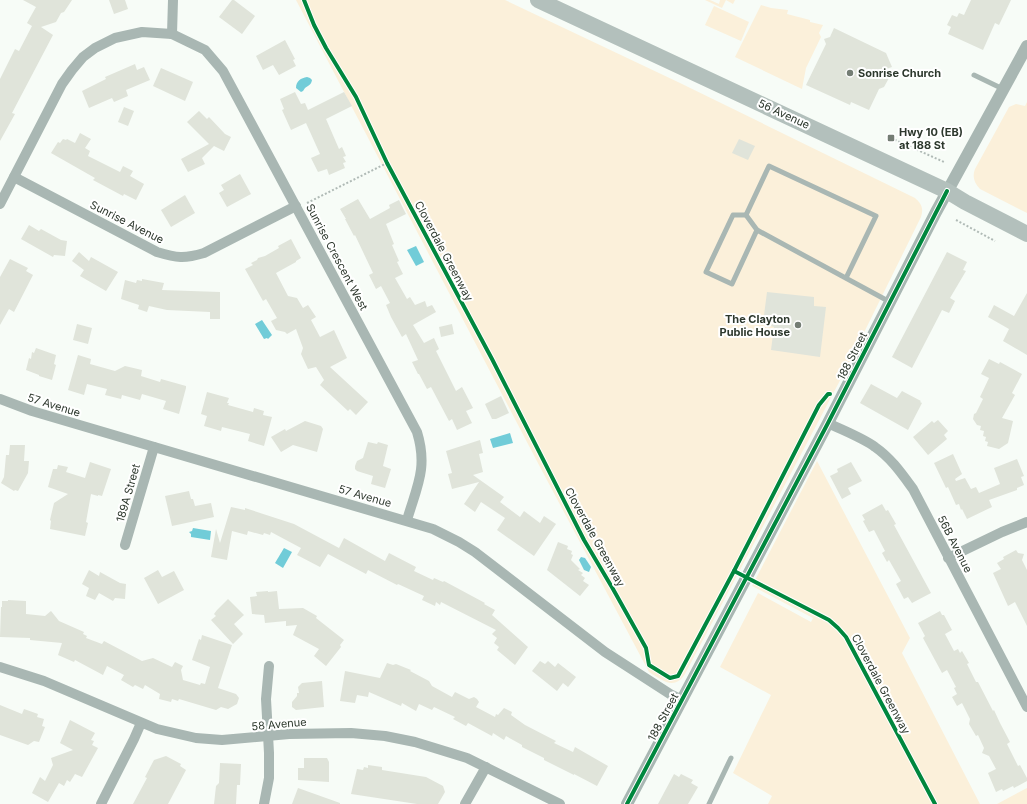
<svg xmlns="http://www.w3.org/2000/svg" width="1027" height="804" viewBox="0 0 1027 804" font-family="Inter,sans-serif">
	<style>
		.green { fill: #fbf0da }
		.water { fill: #71ccd8 }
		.building { fill: #e0e4da }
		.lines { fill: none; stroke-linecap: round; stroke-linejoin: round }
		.path { stroke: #b0bab6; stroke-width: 2; stroke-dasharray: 2 2; stroke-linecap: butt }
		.service { stroke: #a9b7b3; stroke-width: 5 }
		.minor { stroke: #a9b7b3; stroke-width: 10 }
		.tertiary { stroke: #a9b7b3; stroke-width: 12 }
		.trunk { stroke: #b3c0bc; stroke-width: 16 }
		.cycleway-casing { stroke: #fff; stroke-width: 6 }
		.cycleway { stroke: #00873e; stroke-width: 4 }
		.poi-dot { fill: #747d74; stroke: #fff; stroke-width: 1.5 }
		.labels { text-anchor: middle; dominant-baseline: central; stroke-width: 4; stroke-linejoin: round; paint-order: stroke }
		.poi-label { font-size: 11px; font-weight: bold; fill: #2d382d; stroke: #fff; text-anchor: start }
		.street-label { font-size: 11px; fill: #2d382d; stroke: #fff }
	</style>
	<rect width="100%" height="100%" fill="#f7fcf7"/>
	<g class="green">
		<path d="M296 0H505L680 83 915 198C921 203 924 208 921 217L845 371 685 674C674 691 662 680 649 672L540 467Z"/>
		<path d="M705 0H710L719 4 720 0C726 0 731 0 735 0L733 4 726 0 722 8Z"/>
		<path d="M761 5 771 8 788 10 787 14 810 20V22L823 25 819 33 821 37 806 68 802 89 735 57Z"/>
		<path d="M714 6 749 22 741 41 705 25Z"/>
		<path d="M1027 102V213L980 189C974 183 972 176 975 169L1009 107 1016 104 1025 106Z"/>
		<path d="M817 461 910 638 902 653 980 804H768L772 796 733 773 771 695 720 667 758 593 811 622 813 618 752 586Z"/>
		<path d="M1027 788V804H997Z"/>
	</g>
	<g class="water">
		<path d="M307 77 310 78 312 80C311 85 309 85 305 88L303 91 301 92 296 88C296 81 301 78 307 77Z"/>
		<path d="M416 246 424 262 416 266 407 250Z"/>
		<path d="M262 320 272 335 268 339 267 338 264 339 255 324Z"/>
		<path d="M510 433 513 443 493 448 490 439Z"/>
		<path d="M193 528 211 531 210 540 191 537V534L189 532 192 531Z"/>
		<path d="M284 548 292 552 283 568 275 563Z"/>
		<path d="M581 557 585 558 591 567 589 572 584 570 579 560Z"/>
	</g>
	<g class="building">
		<path d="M23 0H72L64 12 61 13 56 22 41 27 53 35 12 113 15 114 0 141V79L15 49 19 51 32 26 27 23 36 7Z"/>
		<path d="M109 0H125L128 9 114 14Z"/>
		<path d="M232 0H234L255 16 242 34 219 17Z"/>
		<path d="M971 0H1011L999 25 995 23 983 50 948 34 951 27 947 25 952 15 957 17 959 13 964 15Z"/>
		<path d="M834 28 886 53 892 67 886 69 889 78 884 87 879 89 869 110 851 102 850 105 806 85 826 44 824 39 830 37Z"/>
		<path d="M285 40 295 59 293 60 296 66 279 75 273 65 263 70 256 56Z"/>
		<path d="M135 64 137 70 144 67 150 80 126 90 128 96 114 102 112 98 89 108 82 91 106 79 105 77Z"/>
		<path d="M161 68 193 82 185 101 153 86Z"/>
		<path d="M295 92 301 104 305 103 308 110 344 92 352 106 326 119 339 149 342 147 346 156 343 157 346 162 343 163 345 168 329 175 327 169 318 172 311 158 320 154 306 123 291 130 282 110 284 109 280 99Z"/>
		<path d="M124 107 134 111 128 126 118 122Z"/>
		<path d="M199 111 207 119 209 117 225 134 231 137 224 151 214 146 202 158 205 164 188 172 181 159 209 144 187 122Z"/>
		<path d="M80 133 91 139 85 148 90 151 88 156 120 172 123 166 133 171 130 176 144 184 136 200 124 194 123 196 93 180 95 178 51 153 58 142 60 143 63 139 66 140 67 139 75 143Z"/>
		<path d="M739 139 755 146 748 160 732 153Z"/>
		<path d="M240 174 251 194 227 207 219 193 224 190 221 185Z"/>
		<path d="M185 195 195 213 171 227 161 210Z"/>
		<path d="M358 199 370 219 390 208 389 205 399 200 406 214 386 224 394 244 392 245 399 261 397 262 403 274 395 278 407 299 410 297 415 305 425 301 427 307 432 305 436 312 413 325 424 343 434 338 439 349 436 351 456 391 462 387 473 408 466 411 472 423 457 430 452 419 449 421 431 387 427 389 419 374H418L412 362 418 360 406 334 402 337 391 317 386 305 390 303 381 286 376 289 369 275 373 273 355 235 354 236 345 219H346L340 209Z"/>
		<path d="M29 225 39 231 41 229 61 240 67 241 65 256 54 255 53 257 21 239Z"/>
		<path d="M291 239 301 258 296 261V262L276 273 288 296 297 298 303 308 308 305 316 317 311 320 320 337 334 330 347 358 330 367 368 402 356 415 350 409 348 411 320 385 324 380 316 367 308 369 301 354 303 348 296 329 287 334 285 332 276 330 271 321 277 318 266 299 263 301 245 269 253 265 251 263 257 260 258 258 265 256 279 248 278 246Z"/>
		<path d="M79 252 89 261 91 257 118 272 106 291 80 276 84 270 72 261Z"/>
		<path d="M947 252 967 262 963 270 966 271 950 298 955 301 949 313 942 310 912 368 892 357Z"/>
		<path d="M10 259 28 268 26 271 33 275 14 312 9 309 0 325V277Z"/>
		<path d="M142 279 164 283 162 290 220 292V319H210V312L167 310 149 306 147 312 138 309 139 305 121 299 125 280 136 283 137 280 142 281Z"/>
		<path d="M767 292 814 297V306L826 307 820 357 771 350 774 327 771 326 772 324 763 323Z"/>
		<path d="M1027 293V355L1003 341 1009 329 988 317 994 305 1014 316Z"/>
		<path d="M77 324 92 328 88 344 73 340Z"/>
		<path d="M452 324 454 334 441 337 439 327Z"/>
		<path d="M36 348 56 355 54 364 56 365 52 380 39 376V375L26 370 29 358 31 359 32 352 34 353Z"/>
		<path d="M78 355 91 359 90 364 115 371 125 366 142 370 141 376 160 382 161 379 186 386V388L179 414 163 409 166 401 142 394 140 400 122 395 121 399 105 395 107 389 87 384 84 395 68 390Z"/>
		<path d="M989 359 999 364 1000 362 1022 374 1012 393 1015 395 1002 418 1013 421 1008 443 999 449 987 446 988 442 985 441 986 437 983 436 984 431 980 430 981 426 977 425 973 419 974 414 976 413 983 399 980 397 989 378 981 374Z"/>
		<path d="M871 384 897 398 902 391 921 401 920 402 922 403 908 430 860 403Z"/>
		<path d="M207 392 229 398 227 403H229L228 405 253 412 254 408 264 411 263 415 272 417 264 446 248 441 250 434 222 427 221 431 204 426 207 416 201 414Z"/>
		<path d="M501 396 509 413 496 419H492L485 404Z"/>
		<path d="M938 420 948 431 944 435 947 439 928 455 913 437 932 421 934 423Z"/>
		<path d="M305 421 321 426 323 429 317 452 293 445 281 452 271 437 285 429 286 431Z"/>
		<path d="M480 440 483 453 479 454 483 472 473 475 504 497 500 502 520 517 524 511 540 523 544 516 556 524 534 556 497 530 505 518 481 502 475 512 464 504 479 482 452 489 448 474 452 473 446 451Z"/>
		<path d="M368 442 377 444 378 442 388 445 383 466 391 469 385 488 371 484 373 476 357 471 355 469V466L357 461 363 458Z"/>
		<path d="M10 445H25L24 461H29L28 473 18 491 15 490 14 491 1 483 4 477 6 455H9Z"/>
		<path d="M953 454 962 474 955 479 956 481 965 478 971 489 976 487 979 493 1000 484 994 468 1017 459 1024 476 1021 477 1024 485 1017 488V490L989 500 992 507 967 519 962 509 961 510 959 504 956 505 948 487 946 488 934 463Z"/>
		<path d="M90 462 111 469 102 496 98 495V496L91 494 86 522 88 523 85 536 50 529 51 521 50 520 54 503 68 494 48 487 53 469H57L58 465 68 467 66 472 85 478Z"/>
		<path d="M851 462 862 481 848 488 851 494 842 499 830 476 838 472 837 469Z"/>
		<path d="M189 491 191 499H193L195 506 211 503 214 517 172 526 165 496Z"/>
		<path d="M882 504 886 511 888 510 896 524 894 525 931 593 912 603 908 597 904 599 896 584 901 581 889 560 887 562 882 553 885 551 874 530 869 532 863 521 865 520 862 515Z"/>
		<path d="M231 507 245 510V508L294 524 339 548 344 538 385 561 389 553 416 567 414 571 433 580 434 578 443 582 444 581 485 603 484 604 495 610 492 615 528 647 515 665 497 650 499 647 494 643 497 638 492 634 496 630 441 602 440 605 436 602 435 606 422 600 424 596 398 584 397 585 368 570 366 574 328 554 320 567 297 555 301 548 271 532 270 535 264 533 263 535 248 531 247 535 232 531 227 560 211 557 216 529 220 543Z"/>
		<path d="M558 542 568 546 567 549 572 551 571 554 573 555 571 560 580 569 578 570 583 573 581 575 585 578 583 581 589 585 580 596 547 570Z"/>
		<path d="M1016 550 1018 553 1024 554 1022 560 1027 570V626L1015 602 1008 606 993 573 1001 569 997 563 1004 559 1003 557Z"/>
		<path d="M89 570 99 576 100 572 120 583 126 584 125 599 115 598 113 601 99 593 95 600 86 596 89 588 82 584Z"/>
		<path d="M158 570 162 577 174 571 184 590 158 604 144 578Z"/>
		<path d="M268 591V592L277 591 279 609 303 608 317 616 316 618 344 640 340 645 341 647 326 666 314 656 319 649 293 635 297 625 286 626V621L265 623 264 615 252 614 250 597 257 596 256 592Z"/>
		<path d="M228 599 244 615 234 624 243 634 233 644 211 620 216 616 214 614 217 610Z"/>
		<path d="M8 600 26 601V614L45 616 51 611 59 621 84 632 83 634 87 636 86 638 102 644 104 641 142 661 153 658 172 667 175 662 183 666 181 670 183 680 200 685 201 683 205 684 210 667 192 660 199 639 201 640 202 635 232 645 218 688 236 694 239 698 237 704 228 709 221 707 216 710 179 699 178 701 172 699 171 702 159 699 160 694 145 685 143 689 135 685 133 687 121 680 124 675 107 666 103 675 75 660 74 662 58 655 62 643 30 640V638L0 637 1 607H2V601H8Z"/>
		<path d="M940 611 942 615H944L952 630 945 634 954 651 958 649 960 653 962 651 969 663 967 664 976 682H978L993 711 994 710 1000 723 1010 742 1007 744 1018 766 1020 765 1027 778V781L1014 788 1013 786 1003 791 1002 789 996 792 988 773 996 769 989 756 982 753 984 748 978 735 976 736 969 724 970 719 962 703 957 706 952 697 957 694 954 688 956 687 947 670 942 673 923 638 925 636 918 623Z"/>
		<path d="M540 661 545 664 548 661 555 667 558 663 576 677 568 687 563 683 557 691 532 671Z"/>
		<path d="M387 663 393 665 396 664 411 670 410 671 429 681 432 686 452 697 455 692 469 699 474 697 477 699 479 702 476 707 495 717 496 714 498 715 504 708 512 712 511 715 525 725 556 741 554 743 573 752 575 747 608 766 597 786 574 774V775L544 760V758L522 747V745L506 736 504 740 493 733 492 736 468 723 466 726 453 719 455 717 434 707 432 710 419 704 416 711 402 703 401 706 369 692 368 697 357 695 355 703 340 701 345 671 380 678Z"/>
		<path d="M322 681 324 707 296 710 292 707V702L297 696V693H299L298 687 302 683Z"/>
		<path d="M0 705 22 714 24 709 38 714 37 717 44 719 42 726 45 727 39 742 34 741 28 745 0 735Z"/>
		<path d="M70 720 95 733 91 740 94 741 92 745 98 748 82 777 75 774 70 782 67 780 64 786 59 783 48 802 32 793 40 777 45 781 53 765 51 758 73 750 60 743Z"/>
		<path d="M166 756 181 764 180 766 186 770 168 804H133L147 778 145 777 154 760Z"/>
		<path d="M304 758H327L329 762V782L298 780V768H304Z"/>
		<path d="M220 763 241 764 240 785H237L236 804H214L216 786 219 783Z"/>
		<path d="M368 765 382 767V770L426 777 443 786 445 792 438 804H417L351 794 357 769 363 770 364 767 368 768Z"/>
		<path d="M674 774 679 777 681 774 693 780 691 783 698 787 688 804H658Z"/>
		<path d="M298 788 340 803V804H292Z"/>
	</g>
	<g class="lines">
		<g class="path">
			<path d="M891 138 944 162"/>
			<path d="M307 203 387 163"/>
			<path d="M956 220 995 241"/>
		</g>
		<g class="service">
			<path d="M974 75 1003 89"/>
			<path d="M746 215H733L706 272 732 284 757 230"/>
			<path d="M846 278 876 216 769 166 746 215 757 230 890 302"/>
			<path d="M709 804 731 758"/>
		</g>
		<g class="minor">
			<path d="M172 34 173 0"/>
			<path d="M14 177 157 252C177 258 184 259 204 253L296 206"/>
			<path d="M0 204 62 84 72 70 83 57 95 48 115 38 142 32 172 34 205 50 223 71 417 432C428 468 417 486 407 520"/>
			<path d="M0 399 32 411 433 529 459 542 475 552 605 652 670 694 682 700"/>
			<path d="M828 423C842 430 863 438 875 447 891 458 902 474 913 489L1027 707"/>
			<path d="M125 545 154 447"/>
			<path d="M948 558 1002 532 1027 522"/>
			<path d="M0 667 44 681 157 729 196 738 222 740 289 734 351 733 385 736 415 742 467 758 560 804"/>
			<path d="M101 804 134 739 141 723"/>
			<path d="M264 804 269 778V753L266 699 269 666"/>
			<path d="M465 804 486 767"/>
		</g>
		<path class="tertiary" d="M627 804 828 423 936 212 1027 46"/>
		<path class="trunk" d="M538 0 947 191 965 202 1027 234"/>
		<g class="cycleway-casing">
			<g id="cycleway">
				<path d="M304 0 314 25 326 48 356 97 387 163 492 359 584 540 613 589 646 648 649 665 670 678 678 676 734 571 738 573 829 620 838 628 846 637 935 804"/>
				<path d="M734 571 819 405 828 394H830"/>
				<path d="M627 804 828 423 947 191"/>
			</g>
		</g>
		<use href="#cycleway" class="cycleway"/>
	</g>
	<g class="poi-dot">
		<circle cx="850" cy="73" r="4"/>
		<rect x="887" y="134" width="8" height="8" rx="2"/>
		<circle cx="798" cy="325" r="4"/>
	</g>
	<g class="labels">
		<g class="poi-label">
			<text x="858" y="73">Sonrise Church</text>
			<text x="899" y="132">Hwy 10 (EB)<tspan x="899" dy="13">at 188 St</tspan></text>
			<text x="790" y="319" text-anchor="end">The Clayton<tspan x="790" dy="13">Public House</tspan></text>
		</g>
		<g class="street-label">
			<text transform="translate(784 114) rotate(25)">56 Avenue</text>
			<text transform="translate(127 222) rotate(27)">Sunrise Avenue</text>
			<text transform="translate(444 251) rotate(62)">Cloverdale Greenway</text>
			<text transform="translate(337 257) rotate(62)">Sunrise Crescent West</text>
			<text transform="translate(852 356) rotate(-63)">188 Street</text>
			<text transform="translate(54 405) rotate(17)">57 Avenue</text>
			<text transform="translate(128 493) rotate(-74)">189A Street</text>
			<text transform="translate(365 496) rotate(16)">57 Avenue</text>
			<text transform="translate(595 537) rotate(61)">Cloverdale Greenway</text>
			<text transform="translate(955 544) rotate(63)">56B Avenue</text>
			<text transform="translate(881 684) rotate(62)">Cloverdale Greenway</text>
			<text transform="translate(663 717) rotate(-62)">188 Street</text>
			<text transform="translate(279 724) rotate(-5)">58 Avenue</text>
		</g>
	</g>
</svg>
